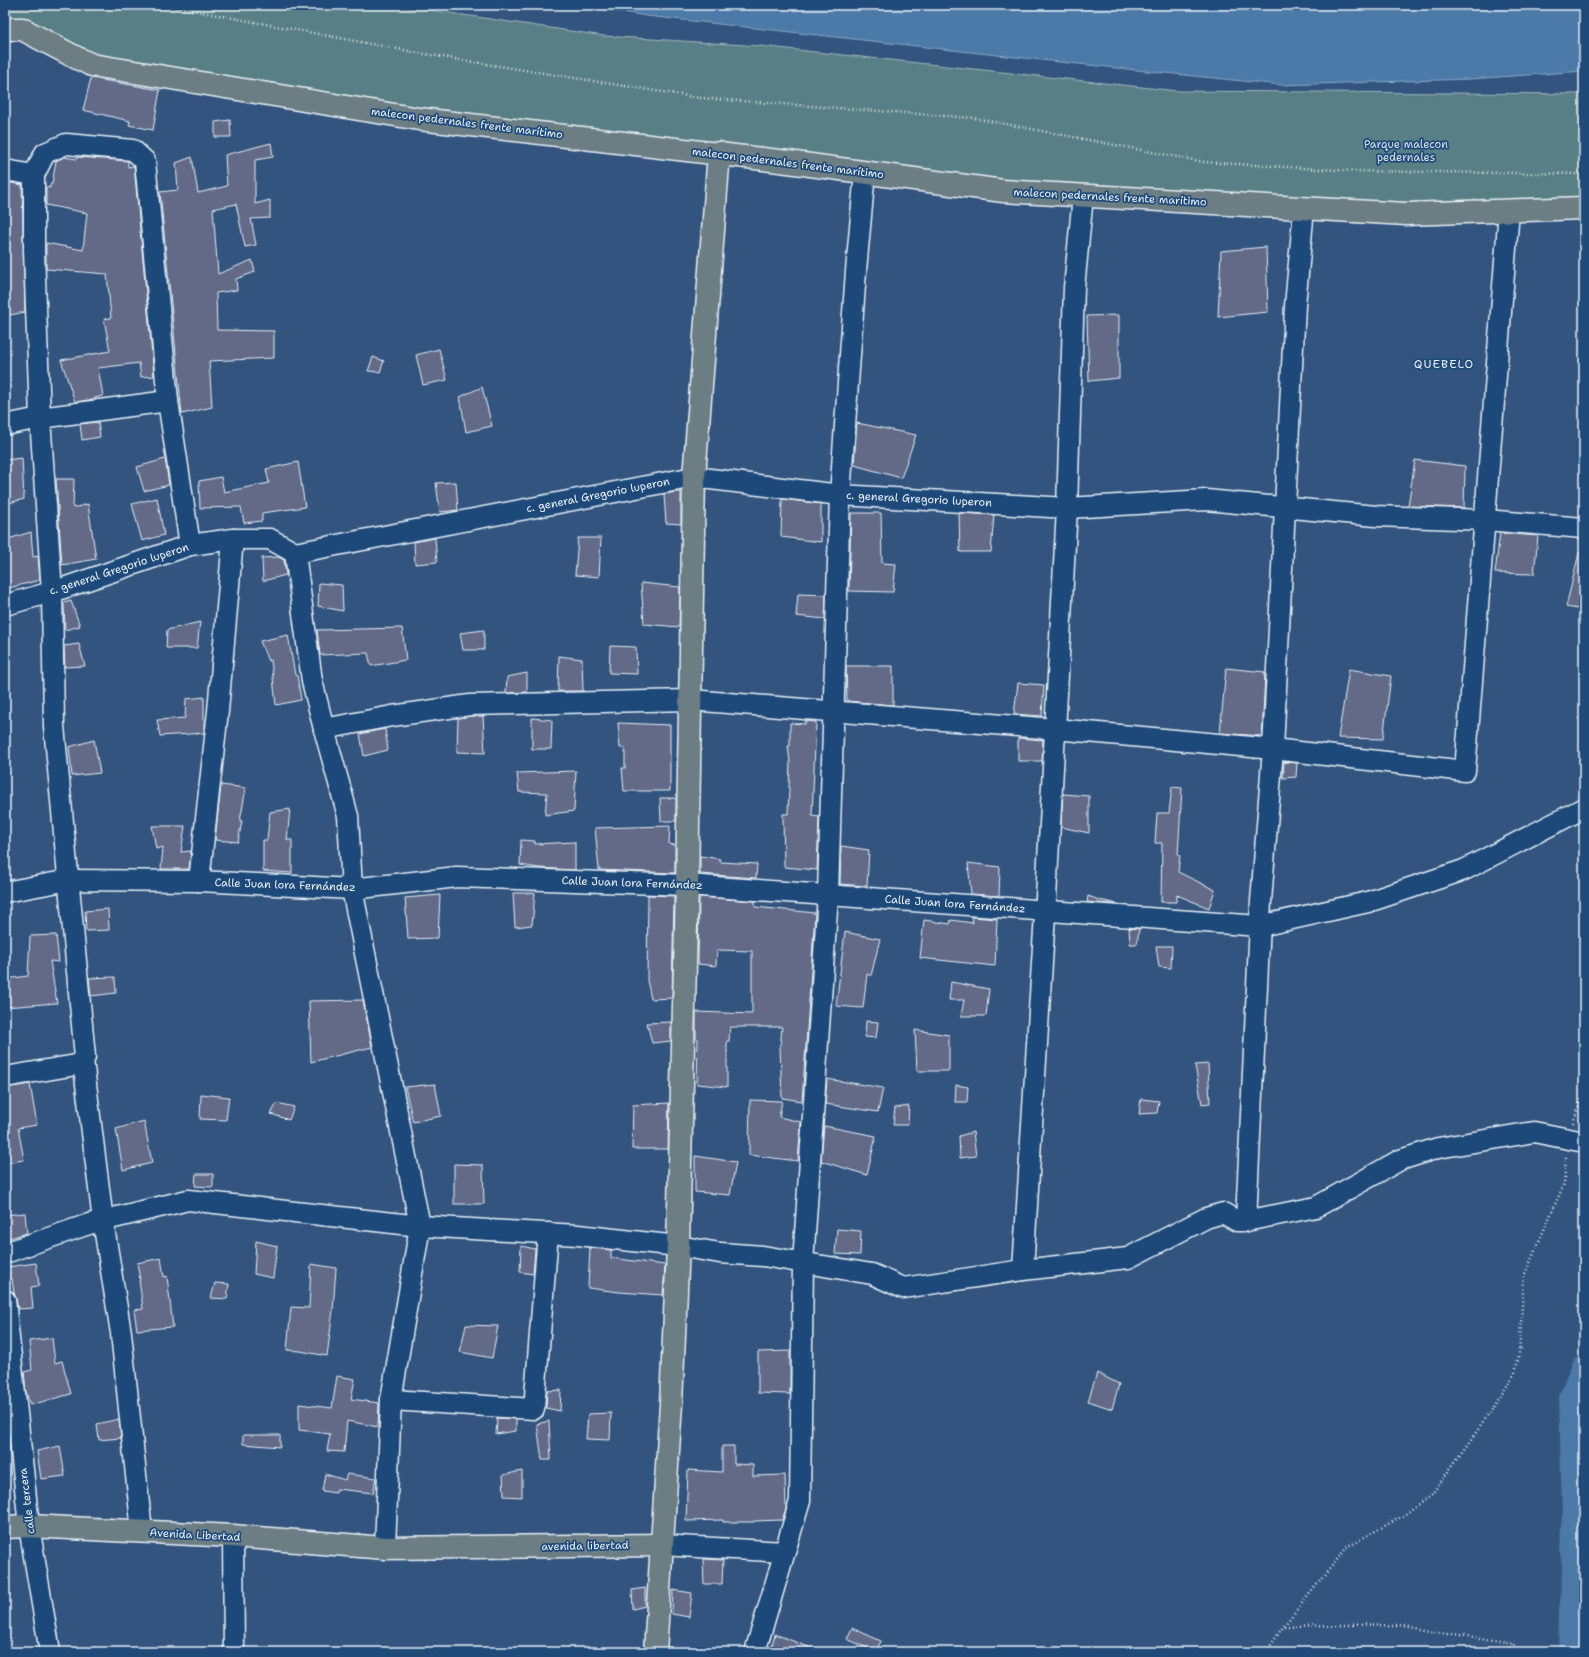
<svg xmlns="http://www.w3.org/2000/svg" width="1589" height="1657" viewBox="0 0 1589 1657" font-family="'Shantell Sans',sans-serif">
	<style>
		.green { fill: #597f85; stroke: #a0b8be }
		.water { fill: #4c79a8; stroke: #8aa9c8 }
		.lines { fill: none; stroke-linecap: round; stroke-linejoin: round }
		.river { stroke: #4c79a8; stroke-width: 28 }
		.building { fill: #626a88; stroke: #e8f1f8 }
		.minor-casing { stroke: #e8f1f8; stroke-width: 23 }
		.major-casing { stroke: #e8f1f8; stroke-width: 25 }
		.path { stroke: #e8f1f8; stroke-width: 2.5; stroke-dasharray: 1 3; stroke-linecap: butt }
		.minor { stroke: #1f4a7a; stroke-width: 20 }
		.major { stroke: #6d7d84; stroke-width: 22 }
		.labels { text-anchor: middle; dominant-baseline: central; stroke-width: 3.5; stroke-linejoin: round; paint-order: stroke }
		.street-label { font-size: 11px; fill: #e8f1f8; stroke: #1f4a7a }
		.park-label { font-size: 11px; fill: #d3e0e7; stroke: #1f4a7a }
		.neighbourhood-label { font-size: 12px; letter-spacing: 1px; fill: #e8f1f8; stroke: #1f4a7a }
	</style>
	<rect width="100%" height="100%" fill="#33547e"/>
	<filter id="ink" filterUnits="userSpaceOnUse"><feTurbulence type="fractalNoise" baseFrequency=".025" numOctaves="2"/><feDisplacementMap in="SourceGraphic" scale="8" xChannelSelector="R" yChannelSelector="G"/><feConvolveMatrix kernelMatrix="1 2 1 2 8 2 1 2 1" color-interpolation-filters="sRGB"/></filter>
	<g filter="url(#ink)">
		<path class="green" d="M5 5H396L604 36 760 46 1178 91 1584 94V201L1456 206 1004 185 719 153 92 65 5 29Z"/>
		<path class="water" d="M580 5H1584V71L1470 79 1281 85 1069 63 647 16Z"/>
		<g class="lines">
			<path class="river" d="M1573 1652 1576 1520 1573 1397 1584 1370"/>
		</g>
		<g class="building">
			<path d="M91 78 160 90 153 130 129 125 130 121 83 110Z"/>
			<path d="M230 120 231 137H215V122Z"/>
			<path d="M271 143 273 157 255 160V204L270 200V218L251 219 256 245 245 247 236 204 213 209 218 274 252 260 255 272 236 279 237 290 216 293 217 330 274 331V358L209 361 212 407 182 414 160 192 178 190 176 163 192 157 198 193 227 186 225 155Z"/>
			<path d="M64 157 77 159 78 157 128 161V167L134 166 154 376 141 377 139 363 98 368 103 396 95 398V399L75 402 61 360 110 351 104 319 111 318 107 274 46 269V243L83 250 87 213 46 205V187L50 188V184H52L56 161Z"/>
			<path d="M5 182 22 185 25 312 5 316Z"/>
			<path d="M1266 247 1268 312 1218 317 1221 251Z"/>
			<path d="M1119 315V378L1089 381 1087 316Z"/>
			<path d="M439 349 447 380 423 385 416 355Z"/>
			<path d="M373 357 384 361 380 372 368 371Z"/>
			<path d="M482 387 492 426 466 432 460 397Z"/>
			<path d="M98 422 100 437 82 440 80 424Z"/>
			<path d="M857 423 916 435 901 478 854 465Z"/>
			<path d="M22 458 24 499 5 504V460Z"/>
			<path d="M165 459 169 485 144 491 137 467Z"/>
			<path d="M1415 460 1465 466 1464 508 1408 506Z"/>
			<path d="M298 462 305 507 262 513V521L244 523 241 507 200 508 199 481 221 477 224 492 269 483 266 469Z"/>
			<path d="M56 479H74L73 508 88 504 96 559 62 565Z"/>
			<path d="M456 482 458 510 440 512 436 483Z"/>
			<path d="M677 492H681V524L666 523 664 494Z"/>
			<path d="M157 498 164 535 142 541 132 504Z"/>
			<path d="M782 499 821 504V542L781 537Z"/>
			<path d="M851 513H881L882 563 896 564 893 592 849 591Z"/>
			<path d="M959 513 994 515 991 552H960Z"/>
			<path d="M31 532 33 557 38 556 40 580 5 589V540Z"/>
			<path d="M1500 533 1538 536 1534 574 1495 573Z"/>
			<path d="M435 538 437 562 415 564 414 542Z"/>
			<path d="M578 538H601L599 577 575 575Z"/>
			<path d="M1579 553H1584V610L1566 607Z"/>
			<path d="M278 557 284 560 286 575 263 581 262 558Z"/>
			<path d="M319 583 342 585 343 611 318 606Z"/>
			<path d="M641 583 680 587 679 627 644 624Z"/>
			<path d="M798 594 826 595 825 619 796 616Z"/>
			<path d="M71 601 80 626 65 630 64 603Z"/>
			<path d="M200 622 197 648H166L167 630Z"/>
			<path d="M402 628 406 660 371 666 368 653 320 655 317 630Z"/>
			<path d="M484 630V650H463L460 633Z"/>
			<path d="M288 635 295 675H297L301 700 276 705 271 660 268 661 260 641Z"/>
			<path d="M79 644 85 666 65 667 64 646Z"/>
			<path d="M610 646 636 647 637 674 609 673Z"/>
			<path d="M559 656 582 659 583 691H558Z"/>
			<path d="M846 666H893V705L847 701Z"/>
			<path d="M1226 668 1265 672 1262 736 1220 733Z"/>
			<path d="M1349 669 1391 676 1383 739 1338 738Z"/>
			<path d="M527 673V692L506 693 507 677Z"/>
			<path d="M1018 683 1044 685 1042 716 1014 714Z"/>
			<path d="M204 697V733L160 736 157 720 185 718 186 699Z"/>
			<path d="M471 716H483L485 753 457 752 458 718Z"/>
			<path d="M532 718 552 720 551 749H532Z"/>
			<path d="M805 721 816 722 812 816 819 817 817 870 784 867 783 814H788L790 762 788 746H790V723L805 724Z"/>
			<path d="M618 723 670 725V791H624L622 768H625V748H620Z"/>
			<path d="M385 729 388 750 364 756 360 734Z"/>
			<path d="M1018 738 1043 740 1042 761H1018Z"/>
			<path d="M94 740 100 773 72 776 69 747Z"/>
			<path d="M1284 762 1297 763 1296 777 1283 778Z"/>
			<path d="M576 771 574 811 545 815 547 793 519 792 517 773Z"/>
			<path d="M221 785 246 788 240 821H242L238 842 215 840Z"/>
			<path d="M1172 787 1182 788 1178 855H1180L1178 872 1215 890 1209 908 1177 895 1176 902H1161L1162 843H1155L1157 813H1169Z"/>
			<path d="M1063 794 1089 796V833L1061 827Z"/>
			<path d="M660 798H676V821H661Z"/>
			<path d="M290 809 287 840H292V873L263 871V840H267L270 812Z"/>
			<path d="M152 826H185L181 852 191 851 189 869H161L163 847 156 849Z"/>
			<path d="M670 826 669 844 675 845V873L599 870 595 828Z"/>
			<path d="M521 840 535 841V844L575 842V870L539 868 520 865Z"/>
			<path d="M841 846 869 850 867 886 840 884Z"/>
			<path d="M700 856 720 859V862L757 864 756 878 700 874Z"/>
			<path d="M968 863 1000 867 999 896 971 894Z"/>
			<path d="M513 893H535L532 925 515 927Z"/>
			<path d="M440 895 438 938 408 939 405 898Z"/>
			<path d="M648 895 674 896 672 998 651 999 647 980Z"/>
			<path d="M1088 896 1099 900 1123 905 1087 902Z"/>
			<path d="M699 897 755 901V907L815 913 802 1101 782 1098 780 1048 782 1027H730L729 1041H727V1087L697 1084 698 1039H696V1012L752 1014V951L717 950 716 966 698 964Z"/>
			<path d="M108 909 109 930 86 931 85 911Z"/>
			<path d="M972 917 997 919 995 966 920 958 924 920 950 924 951 920 973 923Z"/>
			<path d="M1129 928 1139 929 1137 944H1130Z"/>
			<path d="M845 932 880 939 871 976 867 974 863 1008 836 1006Z"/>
			<path d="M56 935 59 962 50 961 57 1003 5 1007V979L28 976 30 936Z"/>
			<path d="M1156 946H1172L1171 968 1159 967Z"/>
			<path d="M115 977 116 993 91 996 89 978Z"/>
			<path d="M951 982 989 989 986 1016H961L964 1000H949Z"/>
			<path d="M363 1000 372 1047 311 1062 309 1001Z"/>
			<path d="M866 1021 878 1022 876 1038 865 1037Z"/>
			<path d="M671 1022V1041L652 1043 647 1023Z"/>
			<path d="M915 1030 949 1035V1071H917Z"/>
			<path d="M1208 1064 1210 1103 1202 1104 1195 1065Z"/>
			<path d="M827 1079 883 1088 878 1112 825 1104Z"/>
			<path d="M30 1084 37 1125 18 1128 24 1160 5 1163V1144L9 1143 5 1123V1088Z"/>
			<path d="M435 1084 441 1116 413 1122 405 1087Z"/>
			<path d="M956 1085 968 1087 967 1102H955Z"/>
			<path d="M201 1094 229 1097 226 1120 200 1119Z"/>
			<path d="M1141 1099 1159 1101 1157 1113 1139 1114Z"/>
			<path d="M750 1100 782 1101 779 1117 801 1122 798 1161 749 1155Z"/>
			<path d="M277 1103 294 1107 289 1120 271 1114Z"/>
			<path d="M669 1103 668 1149H632L633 1105Z"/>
			<path d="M909 1106 908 1125H893L895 1108Z"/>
			<path d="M144 1121 152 1163 123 1170 116 1129Z"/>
			<path d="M824 1126 876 1136 867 1175 821 1161Z"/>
			<path d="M973 1132 976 1156 960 1158 959 1136Z"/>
			<path d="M695 1156 736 1162 730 1195 695 1192Z"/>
			<path d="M454 1164 483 1165 484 1204H454Z"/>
			<path d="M196 1174H213V1187L195 1186Z"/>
			<path d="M25 1213 27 1233 6 1239 5 1215Z"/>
			<path d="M837 1229 861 1231 860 1255 835 1254Z"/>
			<path d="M256 1241 277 1246 273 1278 254 1274Z"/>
			<path d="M521 1246 535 1249 533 1274 520 1272Z"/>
			<path d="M590 1248 611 1250V1258L665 1265 663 1295 619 1292 588 1288Z"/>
			<path d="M161 1258 164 1277 167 1276 173 1327 137 1330 134 1310 143 1309 139 1280H140L137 1263Z"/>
			<path d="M36 1263 39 1286 31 1287 33 1308 18 1309 16 1299 14 1293 12 1279H9L7 1267Z"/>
			<path d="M311 1264 336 1268 333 1310 327 1356 300 1351 287 1350 291 1307 309 1308Z"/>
			<path d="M215 1283 229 1284 227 1299 211 1298Z"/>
			<path d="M466 1325 498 1326 492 1358 460 1352Z"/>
			<path d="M52 1338 55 1363 62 1361 71 1394 30 1405 26 1392 24 1372 32 1370 29 1341Z"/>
			<path d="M790 1351V1394L758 1393V1352Z"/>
			<path d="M1097 1373 1119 1384 1112 1409 1088 1401Z"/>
			<path d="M337 1376 355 1379 351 1399 379 1403 378 1427 347 1421 344 1452 327 1451 330 1434 299 1430V1404L332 1408Z"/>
			<path d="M561 1390 560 1411 546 1408 547 1391Z"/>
			<path d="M611 1413 610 1440 586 1439 588 1414Z"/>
			<path d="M497 1418 516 1419V1431L496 1434Z"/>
			<path d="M119 1419 121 1438 99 1440 97 1424Z"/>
			<path d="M549 1421 551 1460H542L537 1424Z"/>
			<path d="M243 1435H280V1447L243 1444Z"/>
			<path d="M60 1446 65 1476 41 1479 37 1451Z"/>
			<path d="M722 1446H734V1464L753 1465V1476L785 1475 786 1509 782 1520 754 1521V1522H723V1520L686 1521 688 1470 722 1472Z"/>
			<path d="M522 1471V1497L504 1496 503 1475Z"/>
			<path d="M325 1474 345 1480 347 1474 376 1478 373 1493 337 1489 336 1493 322 1491Z"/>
			<path d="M703 1559 723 1560 722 1584H704Z"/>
			<path d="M645 1588V1606L633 1609 632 1590Z"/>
			<path d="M673 1590 692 1593 689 1617 672 1614Z"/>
			<path d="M852 1628 881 1641 876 1652 847 1639Z"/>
			<path d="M775 1634 819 1651 818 1652H770Z"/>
		</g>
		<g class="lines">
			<g class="minor-casing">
				<g id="minor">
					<path d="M5 170 34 175 45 153 66 144 133 150 145 161 168 401 190 545"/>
					<path d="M5 425 40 418 168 401"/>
					<path d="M295 553 312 681 324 729 392 716 470 705 690 700 1055 729 1273 749 1465 771 1509 210"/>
					<path d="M5 605 52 592 190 545 233 539H270L295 553 694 477 840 495 1067 508 1206 500 1376 516 1485 520 1584 528"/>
					<path d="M324 729 348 816 352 889 420 1226 391 1400 385 1548"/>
					<path d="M199 881 218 711 233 539"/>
					<path d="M5 892 69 880 199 881 352 889 457 877 687 885 1260 926 1368 902 1464 870 1584 808"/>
					<path d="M83 1060 103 1221 121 1333 142 1532"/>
					<path d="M5 1077 76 1065 82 1062 85 1057 54 726 52 592 40 418 34 250V175"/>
					<path d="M1246 1221 1261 901 1273 749 1295 306 1304 208"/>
					<path d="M5 1253 89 1224 188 1200 420 1226 578 1235 678 1246 720 1253 763 1256 872 1274 903 1288 1023 1270 1128 1258 1206 1218 1223 1213 1237 1221H1246L1316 1207 1400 1160 1438 1148 1534 1132 1584 1142"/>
					<path d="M1023 1270 1046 898 1067 508 1074 288 1083 196"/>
					<path d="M5 1300 29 1526 50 1652"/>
					<path d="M391 1400 534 1409 548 1233"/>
					<path d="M233 1536 234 1652"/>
					<path d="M661 1545 785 1552"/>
					<path d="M755 1652 800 1501 803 1263 828 895 840 495 856 271 865 172"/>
				</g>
			</g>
			<g class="major-casing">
				<g id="major">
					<path d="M5 29H22L73 56 92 65 419 119 788 162 1003 191 1406 214 1584 208"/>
					<path d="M5 1527 29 1526 233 1536 385 1548 661 1545"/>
					<path d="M655 1652 671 1404 678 1246 687 885 694 477 719 153"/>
				</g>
			</g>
			<g class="path">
				<path d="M164 5 430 55 700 98 974 118 1204 162 1354 171 1584 174"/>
				<path d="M1573 1123 1584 1090"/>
				<path d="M1284 1627 1398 1625 1452 1635 1514 1644 1512 1652"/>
				<path d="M1266 1652 1283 1627 1348 1546 1403 1516 1432 1494 1490 1413 1515 1373 1519 1355 1524 1276 1564 1184 1566 1156"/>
			</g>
			<use href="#minor" class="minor"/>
			<use href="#major" class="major"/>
		</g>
	</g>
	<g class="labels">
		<g class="street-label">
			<text transform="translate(467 123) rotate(7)">malecon pedernales frente marítimo</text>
			<text transform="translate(788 163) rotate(7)">malecon pedernales frente marítimo</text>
			<text transform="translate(1110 197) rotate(3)">malecon pedernales frente marítimo</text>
			<text transform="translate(598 495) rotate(-11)">c. general Gregorio luperon</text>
			<text transform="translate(919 499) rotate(3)">c. general Gregorio luperon</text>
			<text transform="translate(119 569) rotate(-18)">c. general Gregorio luperon</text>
			<text transform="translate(632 883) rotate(2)">Calle Juan lora Fernández</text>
			<text transform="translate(285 885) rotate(2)">Calle Juan lora Fernández</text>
			<text transform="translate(955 904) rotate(4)">Calle Juan lora Fernández</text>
			<text transform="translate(27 1501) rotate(-97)">calle tercera</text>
			<text transform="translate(195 1535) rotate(3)">Avenida Libertad</text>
			<text transform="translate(585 1546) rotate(-1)">avenida libertad</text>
		</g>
		<g class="park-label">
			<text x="1406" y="144">Parque malecon<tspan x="1406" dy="13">pedernales</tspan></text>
		</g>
		<g class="neighbourhood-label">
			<text x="1444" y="364">QUEBELO</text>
		</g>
	</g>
	<rect width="1589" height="1657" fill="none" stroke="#1f4a7a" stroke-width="20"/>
	<rect x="10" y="10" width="1569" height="1637" fill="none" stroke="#e8f1f8" stroke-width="1.5" filter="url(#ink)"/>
</svg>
